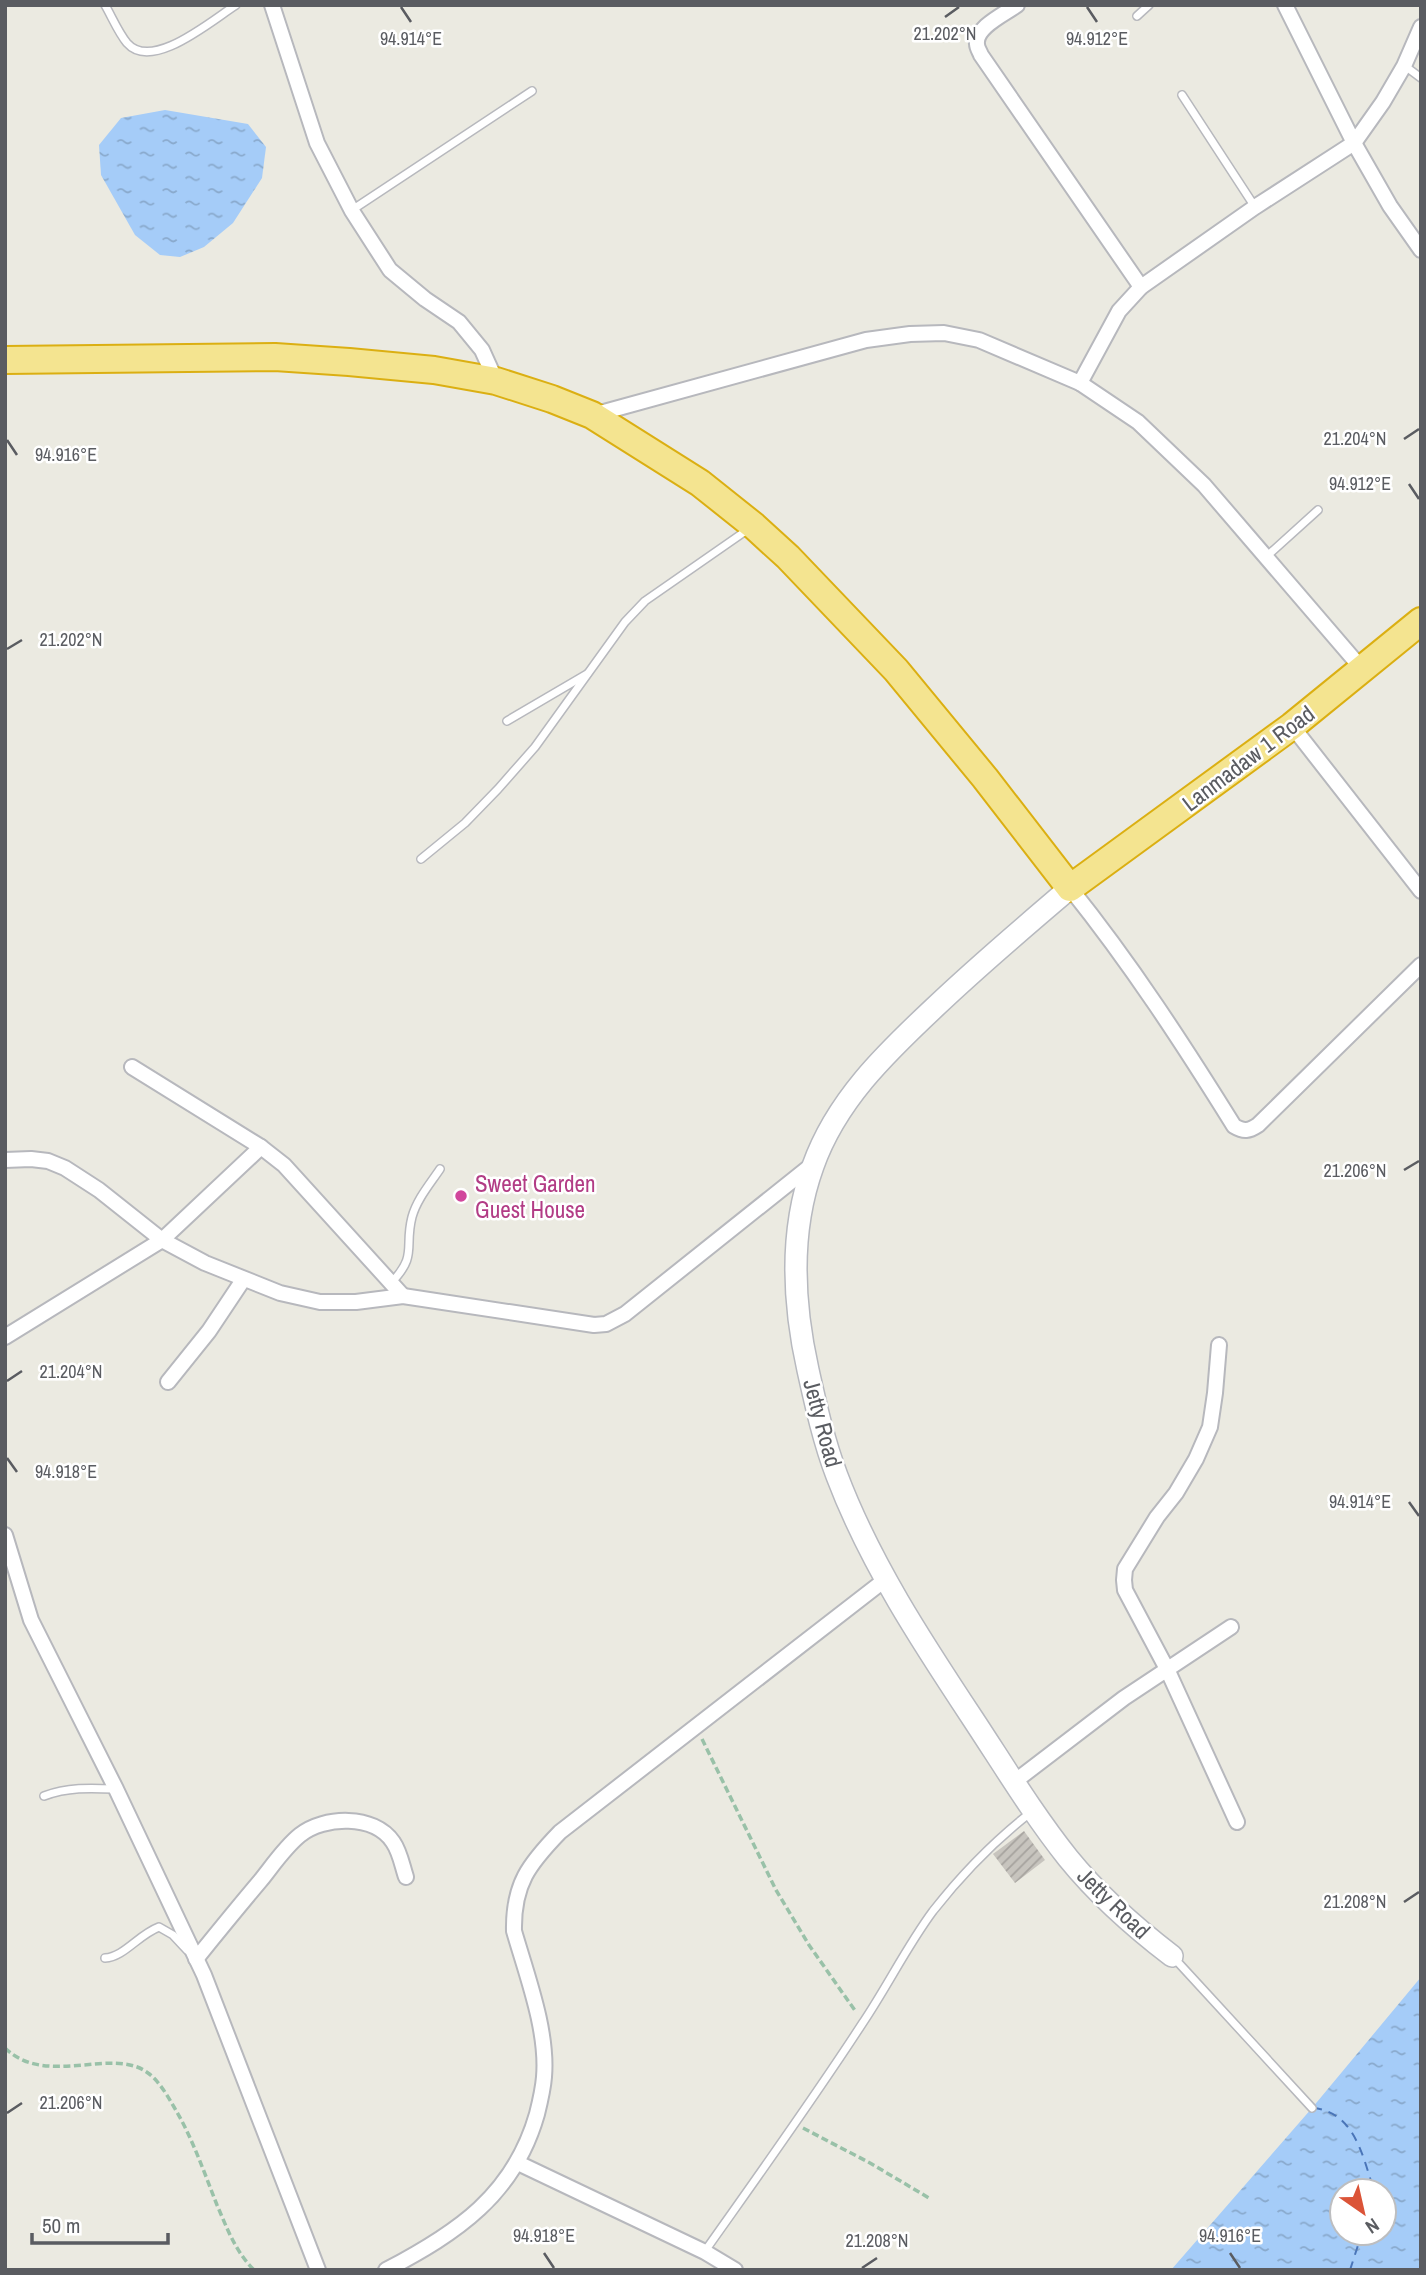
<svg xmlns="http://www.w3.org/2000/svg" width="1426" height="2275" viewBox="0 0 1426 2275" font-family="'Archivo Narrow',sans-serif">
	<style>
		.water { fill: url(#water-ripples); fill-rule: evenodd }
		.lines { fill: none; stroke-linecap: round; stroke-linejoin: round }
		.ferry { stroke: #4a75b8; stroke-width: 2; stroke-dasharray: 9 7; stroke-linecap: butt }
		.building { fill: url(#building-hatch) }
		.lane-casing { stroke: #b7b8bd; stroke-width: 10 }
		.street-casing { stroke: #b7b8bd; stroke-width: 18 }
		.secondary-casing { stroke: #b7b9bf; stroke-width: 24 }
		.highway-casing { stroke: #dbaf12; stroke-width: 30 }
		.path { stroke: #99c1a8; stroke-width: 3.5; stroke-dasharray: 7 3.5; stroke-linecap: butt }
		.lane { stroke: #fff; stroke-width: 7 }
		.street { stroke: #fff; stroke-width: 14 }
		.secondary { stroke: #fff; stroke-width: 21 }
		.highway { stroke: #f4e490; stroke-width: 26 }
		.ticks { fill: none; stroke: #5a5c61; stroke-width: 2.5 }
		.hotel-dot { fill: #d1479c; stroke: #fff; stroke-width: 2.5 }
		.labels { text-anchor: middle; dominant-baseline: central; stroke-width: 5; stroke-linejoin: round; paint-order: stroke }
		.street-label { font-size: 23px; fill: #5a5c61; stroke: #fff }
		.hotel-label { font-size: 23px; fill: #b23c85; stroke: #fff; text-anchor: start }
		.ticks-label { font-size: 18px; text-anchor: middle; fill: #5a5c61; stroke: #fff; stroke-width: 5; stroke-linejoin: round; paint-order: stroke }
	</style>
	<defs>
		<pattern id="water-ripples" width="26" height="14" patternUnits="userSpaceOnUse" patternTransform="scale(1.75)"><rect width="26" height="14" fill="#a5ccf8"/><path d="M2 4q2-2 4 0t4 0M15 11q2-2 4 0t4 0" fill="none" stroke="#89a9cc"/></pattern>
		<pattern id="building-hatch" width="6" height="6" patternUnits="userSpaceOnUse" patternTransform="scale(1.75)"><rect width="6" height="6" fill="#c7c4be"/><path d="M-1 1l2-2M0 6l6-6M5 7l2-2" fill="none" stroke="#a5a29e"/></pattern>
	</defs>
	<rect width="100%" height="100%" fill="#ebeae1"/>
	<g class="water">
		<path d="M165 110 248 124 266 147 262 178 233 223 204 247 180 257 160 255 135 235 101 175 99 145 121 118Z"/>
		<path d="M1421 1977V2270H1171L1312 2108ZM1342 2191H1384V2233H1342Z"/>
	</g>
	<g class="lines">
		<g class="ferry">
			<path d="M1313 2108C1355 2112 1363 2157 1374 2191"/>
			<path d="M1350 2270 1362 2233"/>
		</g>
	</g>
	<path class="building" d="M1024 1831 1045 1860 1015 1883 993 1854Z"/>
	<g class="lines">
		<g class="lane-casing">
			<g id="lane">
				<path d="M105 5C112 17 118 32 127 43 152 72 212 20 236 5"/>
				<path d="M1137 16 1149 5"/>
				<path d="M1405 66 1421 78"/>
				<path d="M1182 95 1255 207"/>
				<path d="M352 210 532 91"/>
				<path d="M1266 557 1318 510"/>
				<path d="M507 721 587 674"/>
				<path d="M421 859 465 823 498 789 535 747 625 622 645 601 750 528"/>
				<path d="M391 1283C418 1255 404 1248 412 1217 417 1199 430 1184 440 1169"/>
				<path d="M44 1796C68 1787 90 1788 115 1789"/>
				<path d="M105 1958C124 1957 138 1935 159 1927L173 1935 187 1950"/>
				<path d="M1175 1959 1312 2108"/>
				<path d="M705 2251C758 2176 812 2101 862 2024 887 1987 907 1946 933 1911 962 1874 993 1842 1030 1813"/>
			</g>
		</g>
		<g class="street-casing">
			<g id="street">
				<path d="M272 5 317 143 352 211 390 270 425 299 459 322 482 350 496 381"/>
				<path d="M1017 5C1005 14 975 27 977 44 977 48 980 52 981 55L1141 287"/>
				<path d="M1285 5 1354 143 1390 206 1421 250"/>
				<path d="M1080 383 1119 311 1141 287 1255 207 1354 143 1383 102 1404 66 1421 27"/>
				<path d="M593 415 866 340 910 334 944 333 979 340 1080 383 1138 422 1204 485 1363 670"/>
				<path d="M1292 726 1421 891"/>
				<path d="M1070 888C1131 964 1183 1044 1234 1126 1244 1132 1249 1131 1258 1125L1421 965"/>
				<path d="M132 1067 261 1147 284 1165 403 1296"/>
				<path d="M5 1160 31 1159 48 1161 65 1168 99 1190 162 1240 205 1263 280 1293 320 1302H356L403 1296 594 1325 606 1324 625 1314 813 1164"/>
				<path d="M5 1337 162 1240 261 1147"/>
				<path d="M1219 1345 1215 1393 1210 1427 1196 1459 1176 1493 1157 1517 1125 1569 1124 1580 1125 1590 1167 1669 1237 1822"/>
				<path d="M168 1382 209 1331 243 1280"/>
				<path d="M5 1535 31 1620 116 1789 204 1975 318 2270"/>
				<path d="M1014 1782 1124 1698 1231 1627"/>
				<path d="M196 1959C217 1933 239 1906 261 1880 273 1865 285 1847 300 1835 324 1816 374 1814 393 1842 400 1852 402 1865 406 1877"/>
				<path d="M518 2163 705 2252 735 2270"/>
				<path d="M386 2270C457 2233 514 2195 537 2114 540 2102 543 2090 544 2077 548 2031 527 1976 514 1931 513 1884 529 1864 560 1832L886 1579"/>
			</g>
		</g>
		<g class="secondary-casing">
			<path id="secondary" d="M1070 888C1024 927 978 966 934 1008 885 1054 836 1101 813 1166 789 1232 793 1303 808 1370 816 1406 824 1442 837 1476 870 1563 922 1642 973 1719 1004 1766 1033 1814 1068 1858 1098 1895 1134 1927 1172 1956"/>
		</g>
		<g class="highway-casing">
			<path id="highway" d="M5 360 275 357 349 362 434 370 496 381 552 399 592 415 700 483 754 526 788 557 896 670 985 778 1070 888 1292 726 1421 621"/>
		</g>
		<g class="path">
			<path d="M702 1739 776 1890 809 1945 856 2012"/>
			<path d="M5 2048C46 2088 113 2046 148 2073 159 2081 167 2095 174 2107 192 2137 204 2172 217 2205 227 2228 235 2251 254 2270"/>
			<path d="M803 2128 870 2163 929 2198"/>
		</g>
		<use href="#lane" class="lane"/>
		<use href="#street" class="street"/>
		<use href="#secondary" class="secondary"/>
		<use href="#highway" class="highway"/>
	</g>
	<path class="ticks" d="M401 7 411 22M1087 7 1097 22M945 17 959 7M1404 439 1419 429M7 440 17 455M1409 484 1419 499M7 649 22 640M1404 1170 1419 1161M7 1381 22 1371M7 1458 17 1472M1409 1502 1419 1516M1404 1902 1419 1892M7 2113 22 2103M544 2253 554 2268M1230 2253 1240 2268M862 2268 877 2258"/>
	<circle class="hotel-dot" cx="461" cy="1196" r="7"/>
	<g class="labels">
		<g class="street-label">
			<text transform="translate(1248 758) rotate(-37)">Lanmadaw 1 Road</text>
			<text transform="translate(823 1423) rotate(75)">Jetty Road</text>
			<text transform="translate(1114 1903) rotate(44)">Jetty Road</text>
		</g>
		<g class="hotel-label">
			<text x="475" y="1183">Sweet Garden<tspan x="475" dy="26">Guest House</tspan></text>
		</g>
	</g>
	<g class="ticks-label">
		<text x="945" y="40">21.202°N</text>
		<text x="411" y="45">94.914°E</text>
		<text x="1097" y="45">94.912°E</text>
		<text x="1355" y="445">21.204°N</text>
		<text x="66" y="461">94.916°E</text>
		<text x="1360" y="490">94.912°E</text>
		<text x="71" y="646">21.202°N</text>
		<text x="1355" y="1177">21.206°N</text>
		<text x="71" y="1378">21.204°N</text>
		<text x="66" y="1478">94.918°E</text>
		<text x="1360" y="1508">94.914°E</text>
		<text x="1355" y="1908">21.208°N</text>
		<text x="71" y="2109">21.206°N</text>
		<text x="544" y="2242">94.918°E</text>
		<text x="1230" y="2242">94.916°E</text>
		<text x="877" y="2247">21.208°N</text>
	</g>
	<rect width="1426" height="2275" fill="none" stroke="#5a5c61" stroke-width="14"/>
	<g transform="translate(1363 2212) rotate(146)"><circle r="33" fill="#ffffff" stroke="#bdbec0" stroke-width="2"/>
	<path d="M0-5L12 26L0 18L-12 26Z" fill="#db5438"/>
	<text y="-10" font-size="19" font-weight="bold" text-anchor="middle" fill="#5a5c61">N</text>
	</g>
	<path d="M32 2233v10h136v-10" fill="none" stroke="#5a5c61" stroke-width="3.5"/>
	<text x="42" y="2233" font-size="21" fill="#5a5c61" stroke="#ffffff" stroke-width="5" paint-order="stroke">50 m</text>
</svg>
